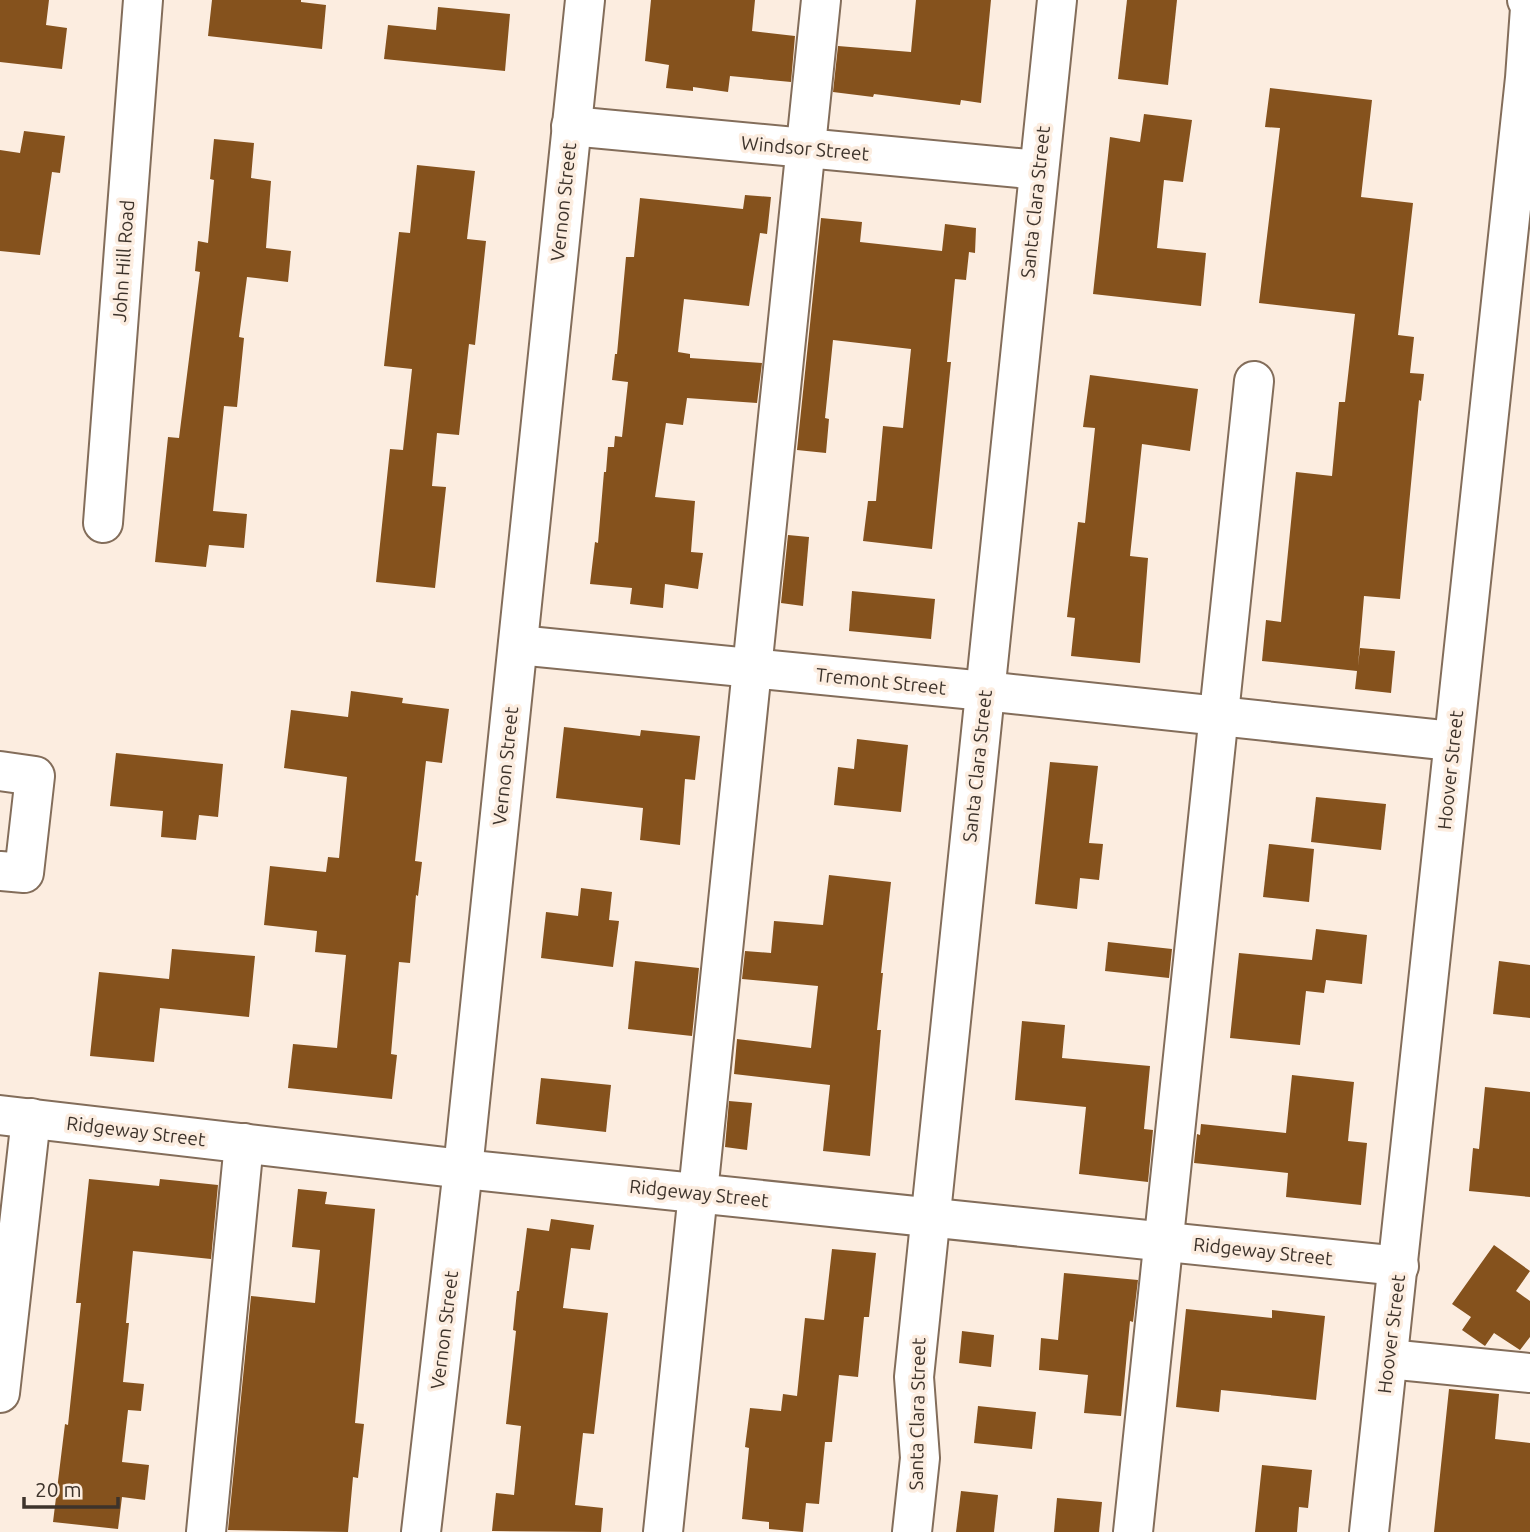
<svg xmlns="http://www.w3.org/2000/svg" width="1530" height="1532" viewBox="0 0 1530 1532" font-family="Ubuntu,sans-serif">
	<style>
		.building { fill: #85521d }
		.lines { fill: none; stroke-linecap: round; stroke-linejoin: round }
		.minor-casing { stroke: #836d5a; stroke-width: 42 }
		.major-casing { stroke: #836d5a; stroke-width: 42 }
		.minor { stroke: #fff; stroke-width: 38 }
		.major { stroke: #fff; stroke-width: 38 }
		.labels { text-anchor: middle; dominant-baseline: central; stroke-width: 7; stroke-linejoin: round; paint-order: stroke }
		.street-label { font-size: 19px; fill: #3d332b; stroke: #fcede0 }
	</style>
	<rect width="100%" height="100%" fill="#fcede0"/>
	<g class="building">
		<path d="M0 0H49L46 25 67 28 62 69 0 62Z"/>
		<path d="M212 0H301V2L326 5 322 49 208 36Z"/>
		<path d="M651 0H755L752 31 795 36 791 82 730 76 728 92 693 87V91L666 88 669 65 645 61Z"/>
		<path d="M916 0H991L981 103 961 100 960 105 874 94 873 97 833 92 838 46 911 52Z"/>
		<path d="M1127 0H1177L1168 85 1118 79Z"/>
		<path d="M438 7 510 14 505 71 384 59 388 25 436 30Z"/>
		<path d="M1270 88 1372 100 1361 197 1413 203 1398 335 1414 337 1410 373 1424 374 1421 401 1419 400 1400 599 1364 596 1358 666 1360 648 1395 651 1391 693 1355 689 1357 671 1262 661 1266 620 1281 622 1296 472 1332 476 1339 402H1345L1355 314 1259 303 1280 128 1265 127Z"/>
		<path d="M1144 114 1192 120 1183 182 1164 180 1157 248 1206 253 1201 306 1093 294 1110 137 1140 142Z"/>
		<path d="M24 131 65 136 60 173 52 172 40 255 0 251V150L20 153Z"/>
		<path d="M214 139 254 143 251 178 271 181 266 248 291 251 288 282 247 277 239 337 244 338 237 407 224 406 213 511 247 514 244 548 209 545 206 567 155 562 168 437 179 438 200 272 195 271 198 241 208 243 214 180 210 179Z"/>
		<path d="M417 165 475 171 467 239 486 241 475 345 469 344 459 435 437 433 432 486 446 487 435 588 376 582 390 449 403 450 412 369 384 366 399 232 410 233Z"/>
		<path d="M745 195 771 197 767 234 760 233 749 306 684 299 678 352 690 354V358L762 363 757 403 687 398 683 425 666 423 655 497 695 501 691 552 703 553 698 589 665 584 663 608 630 604 632 588 590 584 595 542 598 543 604 472H606L608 447H614L615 436 622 437 628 382 612 380 615 354H617L626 257H634L640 198 743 209Z"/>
		<path d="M821 218 862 222 860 242 942 251 945 224 976 228 975 253 969 252 966 280 955 279 947 362H951L932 549 863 541 868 501H876L883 426 903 428 911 349 833 340 825 418 829 419 826 453 797 450Z"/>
		<path d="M1090 375 1198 389 1190 451 1142 444 1130 556 1148 558 1140 663 1071 656 1075 618 1067 617 1078 522 1085 523 1095 428 1083 427Z"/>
		<path d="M788 535 809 537 803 606 781 603Z"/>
		<path d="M852 591 935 599 931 639 849 631Z"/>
		<path d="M351 691 403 698 402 703 449 709 442 763 426 761 415 861 422 862 418 896 416 895 410 963 399 962 391 1054 397 1055 392 1099 288 1088 293 1044 337 1048 346 955 315 952 317 931 264 925 270 866 326 872 328 857 339 858 347 777 284 768 291 710 348 717Z"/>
		<path d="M564 727 640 736 641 730 700 736 695 780 685 779 680 845 640 840 643 808 556 798Z"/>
		<path d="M857 739 908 745 901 812 834 805 838 767 854 769Z"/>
		<path d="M116 753 223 764 218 817 199 815 196 840 161 837 163 811 110 806Z"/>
		<path d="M1050 762 1098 766 1089 843 1103 844 1099 880 1080 878 1077 909 1035 904Z"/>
		<path d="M1316 797 1386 804 1381 850 1311 842Z"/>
		<path d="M1269 844 1314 849 1309 902 1263 897Z"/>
		<path d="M829 875 891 882 881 973H883L877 1030H881L870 1156 823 1151 830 1085 734 1074 737 1039 811 1048 818 986 742 979 745 951 771 953 774 921 823 925Z"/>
		<path d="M581 888 612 892 609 920 619 921 613 967 541 958 546 912 578 916Z"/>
		<path d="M1316 929 1367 935 1362 984 1326 980 1324 993 1306 991 1300 1045 1230 1038 1239 953 1312 960Z"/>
		<path d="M1108 942 1172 949 1169 978 1105 971Z"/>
		<path d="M172 949 255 956 249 1017 160 1008 154 1062 90 1056 99 972 169 979Z"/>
		<path d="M635 961 699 968 692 1036 628 1029Z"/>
		<path d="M1499 961 1530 965V1018L1493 1014Z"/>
		<path d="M1022 1021 1065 1025 1062 1058 1150 1066 1144 1129 1153 1130 1148 1182 1079 1174 1086 1107 1015 1100Z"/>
		<path d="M1292 1075 1354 1082 1348 1141 1367 1143 1361 1205 1286 1197 1288 1173 1194 1163 1197 1134 1200 1135 1201 1124 1286 1133Z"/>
		<path d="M541 1078 611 1085 606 1132 536 1124Z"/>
		<path d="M1485 1087 1530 1092V1197L1469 1191 1473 1148 1479 1149Z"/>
		<path d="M729 1101 752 1103 747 1150 725 1147Z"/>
		<path d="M89 1179 159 1186 160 1179 218 1185 211 1259 133 1251 126 1323H129L123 1382 144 1384 141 1411 128 1410 122 1462 149 1465 145 1500 122 1497 118 1529 53 1522 65 1424 68 1425 81 1303H76Z"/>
		<path d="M298 1189 327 1192 325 1204 375 1209 355 1423 364 1424 358 1478 353 1477 348 1532 228 1530 251 1296 315 1303 320 1250 292 1247Z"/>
		<path d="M551 1219 594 1225 590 1250 571 1248 563 1308 608 1313 594 1434 583 1433 575 1505 603 1508 601 1532 492 1531 496 1493 514 1495 521 1426 506 1424 516 1331 513 1330 517 1291H519L527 1228 549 1231Z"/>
		<path d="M1494 1245 1530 1271 1516 1291 1530 1301V1337L1520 1350 1494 1333 1485 1346 1462 1330 1471 1317 1452 1304Z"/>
		<path d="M832 1249 876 1253 869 1317H864L858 1377 839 1375 832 1442H825L819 1504 806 1503 803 1532 769 1529V1522L742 1519 749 1448 745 1447 750 1408 781 1411 783 1394 797 1396 805 1318 824 1320Z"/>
		<path d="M1064 1273 1138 1280 1133 1322 1130 1321 1121 1416 1084 1413 1088 1375 1039 1370 1041 1338 1058 1340Z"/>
		<path d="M1186 1309 1272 1318V1310L1325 1316 1316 1400 1221 1390 1219 1412 1176 1407Z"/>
		<path d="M962 1331 994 1335 991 1367 959 1363Z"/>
		<path d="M1449 1389 1499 1394 1495 1439 1530 1443V1532H1434Z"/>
		<path d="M978 1406 1036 1412 1032 1449 974 1443Z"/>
		<path d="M1262 1465 1312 1470 1308 1508 1299 1507 1297 1532H1255Z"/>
		<path d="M961 1491 998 1495 994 1532H956Z"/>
		<path d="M1057 1498 1102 1502 1099 1532H1054Z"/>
	</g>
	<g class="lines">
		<g class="minor-casing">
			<g id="minor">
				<path d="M571 126 1039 170"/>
				<path d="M103 523 143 0"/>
				<path d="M518 645 985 691 1452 741"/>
				<path d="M0 771 35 776 24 873 0 871"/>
				<path d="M0 1115 463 1169 1399 1266"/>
				<path d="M1388 1359 1530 1373"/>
				<path d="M0 1393 31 1118"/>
				<path d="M206 1532 244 1143"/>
				<path d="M421 1532 463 1169 585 0"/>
				<path d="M663 1532 821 0"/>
				<path d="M912 1532 920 1458 914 1377 1057 0"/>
				<path d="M1133 1532 1254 381"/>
				<path d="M1369 1532 1525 78 1530 8"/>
			</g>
		</g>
		<g class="major-casing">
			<path id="major" d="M1527 0 1530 4"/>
		</g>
		<use href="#minor" class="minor"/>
		<use href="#major" class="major"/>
	</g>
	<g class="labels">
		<g class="street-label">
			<text transform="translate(805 148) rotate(5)">Windsor Street</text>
			<text transform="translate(563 202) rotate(-84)">Vernon Street</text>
			<text transform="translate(1035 202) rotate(-84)">Santa Clara Street</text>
			<text transform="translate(123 261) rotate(-86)">John Hill Road</text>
			<text transform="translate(881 681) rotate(6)">Tremont Street</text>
			<text transform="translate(505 766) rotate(-84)">Vernon Street</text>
			<text transform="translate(977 766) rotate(-84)">Santa Clara Street</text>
			<text transform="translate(1450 770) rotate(-84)">Hoover Street</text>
			<text transform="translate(136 1131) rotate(7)">Ridgeway Street</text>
			<text transform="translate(699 1193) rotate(6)">Ridgeway Street</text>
			<text transform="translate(1263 1251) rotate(6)">Ridgeway Street</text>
			<text transform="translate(444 1330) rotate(-83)">Vernon Street</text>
			<text transform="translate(1391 1334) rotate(-83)">Hoover Street</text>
			<text transform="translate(917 1414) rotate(-89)">Santa Clara Street</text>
		</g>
	</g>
	<path d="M24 1497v10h94v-10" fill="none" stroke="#3d332b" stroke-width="3.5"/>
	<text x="35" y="1497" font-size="21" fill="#3d332b" stroke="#fcede0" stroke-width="5" paint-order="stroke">20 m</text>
</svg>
